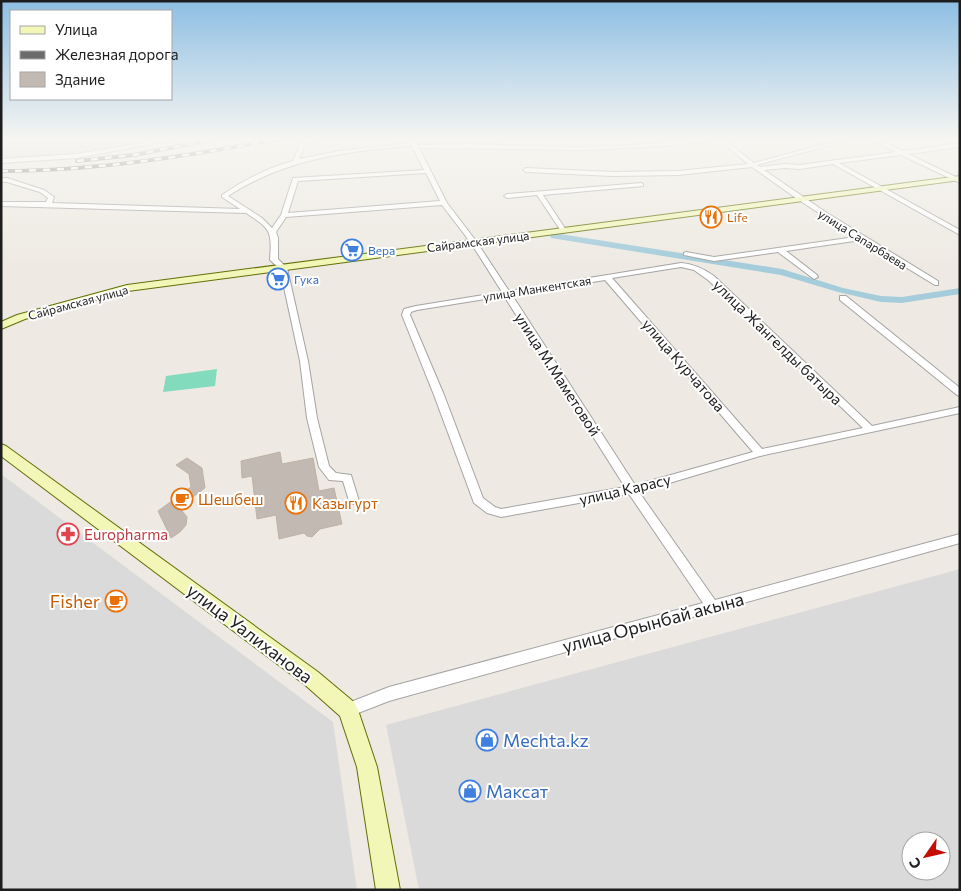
<svg xmlns="http://www.w3.org/2000/svg" width="961" height="891" viewBox="0 0 961 891" font-family="Commissioner,sans-serif">
	<style>
		.residential { fill: #dbdada; fill-rule: evenodd }
		.pitch { fill: #82dbbc }
		.lines { fill: none; stroke-linecap: round; stroke-linejoin: round }
		.canal { fill: #a4ccdb; fill-rule: evenodd }
		.building { fill: #c2bab2; stroke: #bfb2a5 }
		.street-casing { stroke: #a4a4a4; stroke-width: 2 }
		.secondary-casing { stroke: #607007; stroke-width: 2 }
		.street { fill: #fff; fill-rule: evenodd }
		.secondary { fill: #f2f7b7; fill-rule: evenodd }
		.rail-casing { stroke: #6b6b6b; stroke-width: 4 }
		.rail { stroke: #fff; stroke-width: 2.5; stroke-dasharray: 7; stroke-linecap: butt }
		.labels { text-anchor: middle; dominant-baseline: central; stroke-width: 4; stroke-linejoin: round; paint-order: stroke }
		.far-food-label { font-size: 12px; fill: #c56008; stroke: #fff; text-anchor: start }
		.far-street-label { font-size: 12px; fill: #1d1d1d; stroke: #fff }
		.far-shop-label { font-size: 12px; fill: #366cbe; stroke: #fff; text-anchor: start }
		.street-label { font-size: 15px; fill: #1d1d1d; stroke: #fff }
		.food-label { font-size: 15px; fill: #c56008; stroke: #fff; text-anchor: start }
		.health-label { font-size: 15px; fill: #be3a42; stroke: #fff; text-anchor: start }
		.near-food-label { font-size: 18px; fill: #c56008; stroke: #fff; text-anchor: end }
		.near-street-label { font-size: 18px; fill: #1d1d1d; stroke: #fff }
		.near-shop-label { font-size: 18px; fill: #366cbe; stroke: #fff; text-anchor: start }
	</style>
	<rect width="100%" height="100%" fill="#eeeae3"/>
	<g class="residential">
		<path d="M1 139H192L64 160 1 163Z"/>
		<path d="M1 474 333 722 357 890H1Z"/>
		<path d="M960 569V890H419L386 725ZM911 841H941V871H911Z"/>
	</g>
	<path class="pitch" d="M217 369 215 386 163 392 166 376Z"/>
	<g class="lines">
		<path class="canal" d="M554 233 782 269 843 288 881 296 902 297 960 288V294L902 303 881 302 838 292 781 275 551 238 550 236Z"/>
	</g>
	<g class="building">
		<path d="M280 452 282 464 313 458 319 491 334 488 342 524 320 529 312 537 307 536 304 533 279 539 276 515 257 519 252 476 242 478 241 461Z"/>
		<path d="M187 458 202 468 205 488 179 507 187 517 186 525 180 532 171 538 158 511 191 487 189 474 176 465Z"/>
	</g>
	<g class="lines">
		<g class="street-casing">
			<g id="street">
				<path d="M167 139H179L76 158 1 163V159L76 154Z"/>
				<path d="M312 139H320L305 145 299 159 339 151 409 143 406 139H412L417 145 467 144 573 147 634 145 700 139H723L754 163 843 139H852L757 165 760 167 785 164 800 165 896 152 870 139H877L903 151 960 143V147L908 154 960 179V183L901 155 839 163 960 230V235L833 164 800 169 785 168 764 170 827 213 938 281V285H935L861 240 786 251 817 275 818 277 814 279 778 252 714 261 684 255V253L686 252 714 257 855 237 796 198 752 167 678 175 613 176 526 172 523 170 526 168 613 172 678 171 748 164 718 139 674 145 593 150 419 148 447 203 476 241 509 291 681 263C694 264 704 269 714 276L872 426 960 407V413L760 456 639 492 715 600 960 534V543L389 701 348 717 343 715 341 710 343 705 389 687 703 603 629 494 501 517 487 513 474 503 434 395 402 315 404 309 416 306 502 292 471 243 442 205 286 217 276 232 278 238V259L287 268 308 361 317 418 329 466 336 473 351 475 359 501 358 504H350L349 501 343 481 329 480 319 467 307 418 300 361 280 269 270 260C272 231 271 229 246 213L1 206V202H46L48 198 40 192 7 182H1V178H7L44 190 54 197 52 203 240 209 222 197V195C244 180 267 168 293 161L301 143ZM412 146 424 170 293 178 281 215 272 228 262 218 228 196C285 159 346 151 412 146ZM426 173 440 201 288 213 298 181ZM681 267 694 270 708 280 863 428 762 449 612 278ZM605 280 753 452 635 485 512 295ZM504 296 625 487 501 509 495 507 483 498 444 395 410 315 411 312 417 310Z"/>
				<path d="M641 183 643 184V186L543 195 566 230 563 232 561 231 537 195 507 198 504 196 507 194Z"/>
				<path d="M840 296H846L960 388V396L957 395 840 300Z"/>
			</g>
		</g>
		<g class="secondary-casing">
			<g id="secondary">
				<path d="M960 176V180L128 291 25 319 1 329V322L17 315 127 285Z"/>
				<path d="M1 444 6 446 318 672 355 703 358 710 377 767 400 890H376L357 767 340 716 304 684 1 456Z"/>
			</g>
		</g>
		<use href="#street" class="street"/>
		<use href="#secondary" class="secondary"/>
		<g class="rail-casing">
			<g id="rail">
				<path d="M77 161 134 155 215 139"/>
				<path d="M1 171C95 171 187 156 280 139"/>
			</g>
		</g>
		<use href="#rail" class="rail"/>
	</g>
	<linearGradient id="sky" x2="0" y2="1"><stop stop-color="#8dbee3"/><stop offset="0.53" stop-color="#f7f6f2"/><stop offset="1" stop-color="#f7f6f2" stop-opacity="0"/></linearGradient>
	<rect width="961" height="264" fill="url(#sky)"/>
	<defs>
		<g id="restaurant-ring" transform="scale(1.125)"><circle r="9.5" fill="#fff" stroke="#e8710a" stroke-width="1.5"/><path d="M-5-6h1v4h1v-4h1v4h1v-4h1v5L-1.5 .5V6h-2V.5L-5-1ZM5-6V6H3V1.5H1.5Q1.5-4 5-6Z" fill="#e8710a"/></g>
		<g id="supermarket-ring" transform="scale(1.125)"><circle r="9.5" fill="#fff" stroke="#3f7fe0" stroke-width="1.5"/><path d="M-6-5.5h2.5l.6 2H6L4.5 2H-2.5L-4.4-4H-6ZM-1.5 3.2a1.3 1.3 0 1 0 .1 0ZM3 3.2a1.3 1.3 0 1 0 .1 0Z" fill="#3f7fe0"/></g>
		<g id="cafe-ring" transform="scale(1.125)"><circle r="9.5" fill="#fff" stroke="#e8710a" stroke-width="1.5"/><path d="M-5.5-4.5H6V0H3Q3 3.5 0 3.5H-2.5Q-5.5 3.5-5.5 0ZM3-3.2v2h1.7v-2ZM-6 4.5H4V6H-6Z" fill="#e8710a"/></g>
		<g id="pharmacy-ring" transform="scale(1.125)"><circle r="9.5" fill="#fff" stroke="#e0444e" stroke-width="1.5"/><path d="M-2-6h4v4h4v4h-4v4h-4v-4h-4v-4h4Z" fill="#e0444e"/></g>
		<g id="shop-ring" transform="scale(1.125)"><circle r="9.5" fill="#fff" stroke="#3f7fe0" stroke-width="1.5"/><path d="M-5-2.5h2.3a2.7 3.5 0 0 1 5.4 0H5L5.5 6h-11ZM-1.5-2.5h3a1.5 2.3 0 0 0-3 0Z" fill="#3f7fe0"/></g>
	</defs>
	<g fill-rule="evenodd">
		<use href="#restaurant-ring" x="711" y="217"/>
		<use href="#supermarket-ring" x="352" y="250"/>
		<use href="#supermarket-ring" x="278" y="279"/>
		<use href="#cafe-ring" x="182" y="499"/>
		<use href="#restaurant-ring" x="296" y="503"/>
		<use href="#pharmacy-ring" x="68" y="534"/>
		<use href="#cafe-ring" x="116" y="601"/>
		<use href="#shop-ring" x="487" y="740"/>
		<use href="#shop-ring" x="470" y="791"/>
	</g>
	<g class="labels">
		<g class="far-food-label">
			<text x="727" y="217">Life</text>
		</g>
		<g class="far-street-label">
			<text transform="translate(863 239) rotate(32)">улица Сапарбаева</text>
			<text transform="translate(478 241) rotate(-7)">Сайрамская улица</text>
			<text transform="translate(537 288) rotate(-9)">улица Манкентская</text>
			<text transform="translate(78 302) rotate(-15)">Сайрамская улица</text>
		</g>
		<g class="far-shop-label">
			<text x="368" y="250">Вера</text>
			<text x="294" y="279">Гука</text>
		</g>
		<g class="street-label">
			<text transform="translate(778 342) rotate(44)">улица Жангелды батыра</text>
			<text transform="translate(684 365) rotate(49)">улица Курчатова</text>
			<text transform="translate(558 374) rotate(57)">улица М.Маметовой</text>
			<text transform="translate(625 489) rotate(-13)">улица Карасу</text>
		</g>
		<g class="food-label">
			<text x="198" y="499">Шешбеш</text>
			<text x="312" y="503">Казыгурт</text>
		</g>
		<g class="health-label">
			<text x="84" y="534">Europharma</text>
		</g>
		<g class="near-food-label">
			<text x="100" y="601">Fisher</text>
		</g>
		<g class="near-street-label">
			<text transform="translate(653 622) rotate(-15)">улица Орынбай акына</text>
			<text transform="translate(250 633) rotate(37)">улица Уалиханова</text>
		</g>
		<g class="near-shop-label">
			<text x="503" y="740">Mechta.kz</text>
			<text x="486" y="791">Максат</text>
		</g>
	</g>
	<rect width="961" height="891" fill="none" stroke="#1d1d1d" stroke-width="5"/>
	<rect x="10" y="10" width="162" height="90" fill="#ffffff" stroke="#a5a5a5"/>
	<rect x="20" y="26" width="25" height="8" fill="#f2f7b7" stroke="#a5a5a5"/>
	<text x="55" y="35" font-size="15" fill="#1d1d1d">Улица</text>
	<rect x="20" y="51" width="25" height="8" fill="#6b6b6b" stroke="#a5a5a5"/>
	<text x="55" y="60" font-size="15" fill="#1d1d1d">Железная дорога</text>
	<rect x="20" y="72" width="25" height="15" fill="#c2bab2" stroke="#a5a5a5"/>
	<text x="55" y="85" font-size="15" fill="#1d1d1d">Здание</text>
	<g transform="translate(926 856) rotate(236)"><circle r="24" fill="#ffffff" stroke="#a5a5a5"/>
	<path d="M0-4L9 19L0 12L-9 19Z" fill="#c40d05"/>
	<text y="-8" font-size="14" font-weight="bold" text-anchor="middle" fill="#1d1d1d">С</text>
	</g>
</svg>
